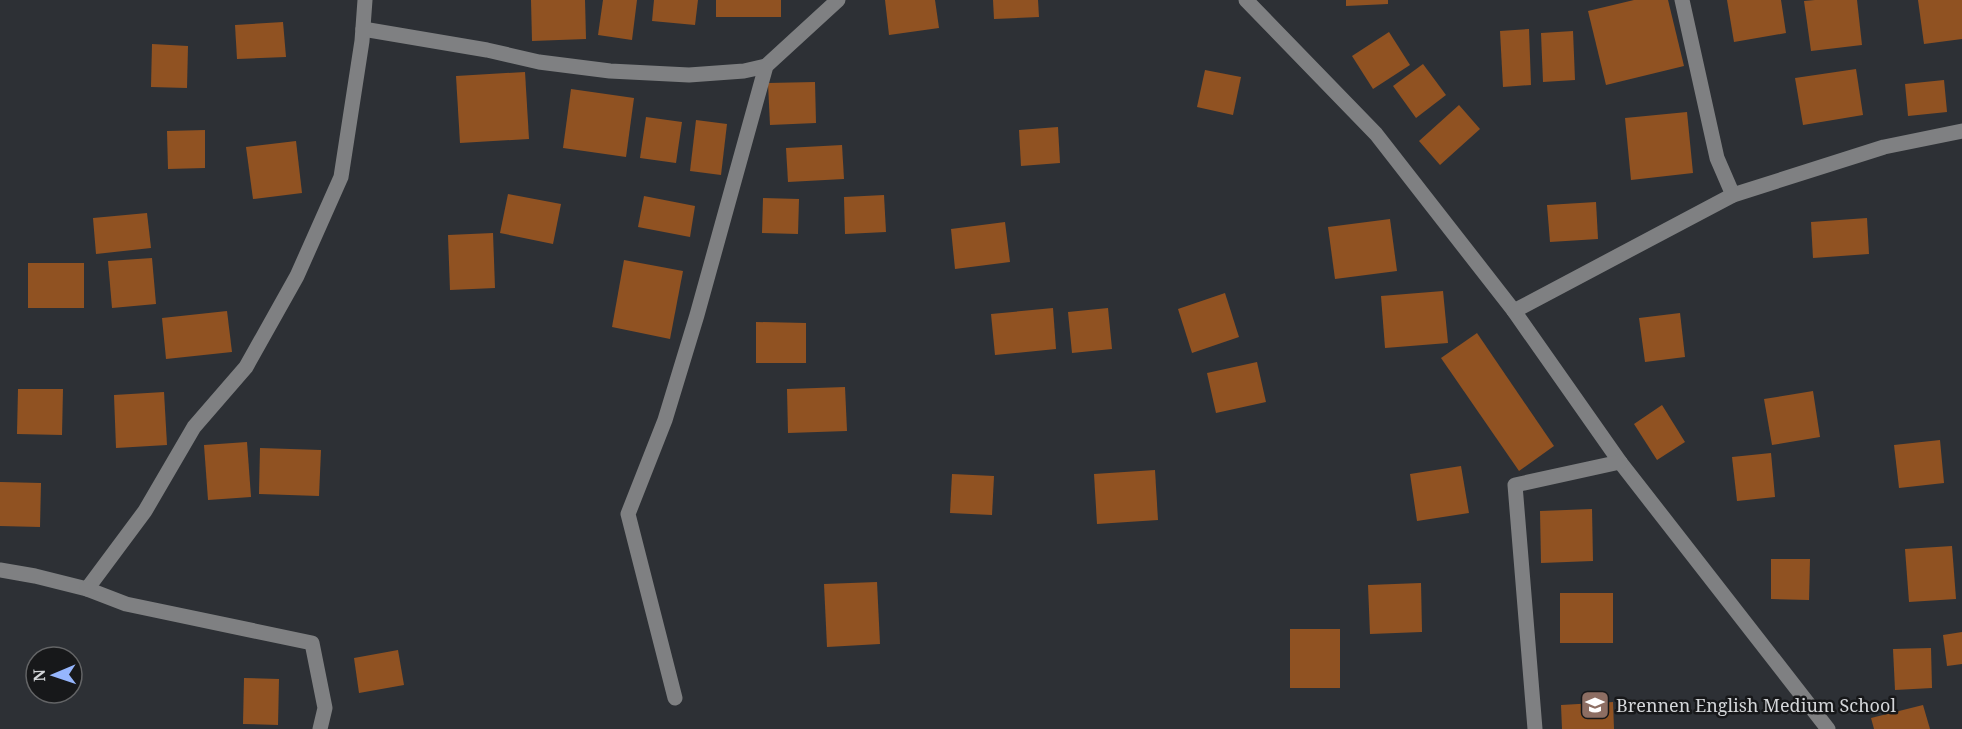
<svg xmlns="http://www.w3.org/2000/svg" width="1962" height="729" viewBox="0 0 1962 729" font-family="'Noto Serif',serif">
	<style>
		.building { fill: #905222 }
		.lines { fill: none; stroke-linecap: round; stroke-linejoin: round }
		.minor { stroke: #7f8082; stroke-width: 15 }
		.labels { text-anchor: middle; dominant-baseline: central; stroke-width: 5; stroke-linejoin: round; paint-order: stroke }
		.poi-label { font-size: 18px; fill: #d4d6d9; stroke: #17181a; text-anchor: start }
	</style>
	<rect width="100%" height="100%" fill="#2d3035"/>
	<g class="building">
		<path d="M531 0H585L586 39 532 41Z"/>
		<path d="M603 0H637L632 40 598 35Z"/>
		<path d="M654 0H698L695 25 652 21Z"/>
		<rect x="716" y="0" width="65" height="17"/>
		<path d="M885 0H935L939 28 889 35Z"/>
		<path d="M993 0H1038L1039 17 994 19Z"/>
		<path d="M1346 0H1388V4L1346 6Z"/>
		<path d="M1634 0H1668L1684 66 1606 85 1588 11Z"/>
		<path d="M1727 0H1781L1786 33 1734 42Z"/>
		<path d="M1815 0H1857L1862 45 1811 51 1804 1Z"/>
		<path d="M1918 0H1962V39L1924 44Z"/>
		<path d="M283 22 286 57 237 59 235 25Z"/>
		<path d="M1529 29 1531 85 1503 87 1500 31Z"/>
		<path d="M1573 31 1575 80 1543 82 1541 33Z"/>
		<path d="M1389 32 1410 65 1373 89 1352 56Z"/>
		<path d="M152 44 188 46 187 88 151 87Z"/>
		<path d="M1423 64 1446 95 1416 118 1393 86Z"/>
		<path d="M1856 69 1863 115 1803 125 1795 78Z"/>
		<path d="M1205 70 1241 77 1233 115 1197 107Z"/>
		<path d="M525 72 529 139 460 143 456 76Z"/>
		<path d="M1944 80 1947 112 1908 116 1905 84Z"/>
		<path d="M815 82 816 123 770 125 768 83Z"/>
		<path d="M571 89 634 98 626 157 563 148Z"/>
		<path d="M1459 105 1480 129 1440 165 1419 141Z"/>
		<path d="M1687 112 1693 173 1631 180 1625 118Z"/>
		<path d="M646 117 682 122 676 163 640 158Z"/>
		<path d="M696 120 727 124 721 175 690 171Z"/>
		<path d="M1058 127 1060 163 1021 166 1019 130Z"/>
		<path d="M205 130V168L168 169 167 131Z"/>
		<path d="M296 141 302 193 253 199 246 147Z"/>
		<path d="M842 145 844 179 788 182 786 148Z"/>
		<path d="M508 194 561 204 553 244 500 233Z"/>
		<path d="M884 195 886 232 845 234 844 197Z"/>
		<path d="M644 196 695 206 690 237 638 227Z"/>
		<path d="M763 198 799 199 798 234 762 233Z"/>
		<path d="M1596 202 1598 239 1550 242 1547 205Z"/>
		<path d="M147 213 151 248 96 254 93 218Z"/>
		<path d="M1867 218 1869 254 1813 258 1811 222Z"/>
		<path d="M1390 219 1397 271 1335 279 1328 227Z"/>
		<path d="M1005 222 1010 262 955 269 951 229Z"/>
		<path d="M493 233 495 288 450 290 448 235Z"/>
		<path d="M152 258 156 304 112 308 108 261Z"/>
		<path d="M624 260 683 271 670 339 612 327Z"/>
		<rect x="28" y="263" width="56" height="45"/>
		<path d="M1443 291 1448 343 1385 348 1381 296Z"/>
		<path d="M1225 293 1239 337 1192 353 1178 309Z"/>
		<path d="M1053 308 1056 349 995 355 991 314Z"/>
		<path d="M1108 308 1112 349 1072 353 1068 312Z"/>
		<path d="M227 311 232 352 166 359 162 318Z"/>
		<path d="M1680 313 1685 357 1645 362 1639 318Z"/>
		<path d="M756 322 806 323V363H756Z"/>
		<path d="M1477 333 1554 446 1519 471 1441 358Z"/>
		<path d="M1257 362 1266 402 1216 413 1207 373Z"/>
		<path d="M845 387 847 431 788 433 787 389Z"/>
		<path d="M18 389H63L62 435 17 434Z"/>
		<path d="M1813 391 1820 437 1772 445 1764 399Z"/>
		<path d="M164 392 167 445 116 448 114 395Z"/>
		<path d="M1662 405 1685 442 1657 460 1634 424Z"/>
		<path d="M1940 440 1944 483 1899 488 1894 445Z"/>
		<path d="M247 442 251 497 208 500 204 445Z"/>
		<path d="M260 448 321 450 319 496 259 494Z"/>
		<path d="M1771 453 1775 497 1737 501 1732 457Z"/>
		<path d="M1461 466 1469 513 1417 521 1410 474Z"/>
		<path d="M1155 470 1158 520 1097 524 1094 474Z"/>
		<path d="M952 474 994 476 992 515 950 513Z"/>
		<path d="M0 482 41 483 40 527 0 526Z"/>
		<path d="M1592 509 1593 561 1541 563 1540 511Z"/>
		<path d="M1952 546 1956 599 1909 602 1905 549Z"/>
		<path d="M1771 559H1810L1809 600 1771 599Z"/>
		<path d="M877 582 880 644 827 647 824 584Z"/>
		<path d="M1421 583 1422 632 1370 634 1368 585Z"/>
		<rect x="1560" y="593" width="53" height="50"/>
		<rect x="1290" y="629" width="50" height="59"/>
		<path d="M1962 632V664L1947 666 1943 635Z"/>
		<path d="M1931 648 1932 688 1895 690 1893 649Z"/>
		<path d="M398 650 404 685 359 693 354 658Z"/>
		<path d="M244 678 279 679 278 725 243 724Z"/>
		<path d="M1613 702 1614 729H1562L1561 705Z"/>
		<path d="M1923 705 1930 729H1874L1871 718Z"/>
	</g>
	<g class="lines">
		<g class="minor">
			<path d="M1246 0 1376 134 1514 311 1620 462 1828 729"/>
			<path d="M1682 0 1717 158 1733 195"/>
			<path d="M363 29 487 50 539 62 610 71 689 75 744 71 766 66"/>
			<path d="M1514 311 1733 195 1884 147 1962 131"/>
			<path d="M0 570 35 576 87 589 145 511 194 427 246 367 297 276 341 177 362 41 365 0"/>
			<path d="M87 589 126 604 312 643 325 708 320 729"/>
			<path d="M675 698 628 514 665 420 697 315 766 66 838 0"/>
			<path d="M1535 729 1515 485 1620 462"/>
		</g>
	</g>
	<defs>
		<g id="school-square" transform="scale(1.5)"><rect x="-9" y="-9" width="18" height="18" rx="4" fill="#8d6e63" stroke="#17181a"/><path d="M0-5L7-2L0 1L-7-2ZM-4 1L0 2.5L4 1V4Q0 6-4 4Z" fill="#fff"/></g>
	</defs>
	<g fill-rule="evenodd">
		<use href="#school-square" x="1595" y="705"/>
	</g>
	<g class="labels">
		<g class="poi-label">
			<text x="1616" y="705">Brennen English Medium School</text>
		</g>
	</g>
	<g transform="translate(54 675) rotate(268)"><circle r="28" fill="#17181a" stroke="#636466" stroke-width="1.5"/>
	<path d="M0-4.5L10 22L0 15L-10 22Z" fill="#96b6fd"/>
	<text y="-9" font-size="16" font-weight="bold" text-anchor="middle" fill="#d4d6d9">N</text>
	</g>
</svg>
